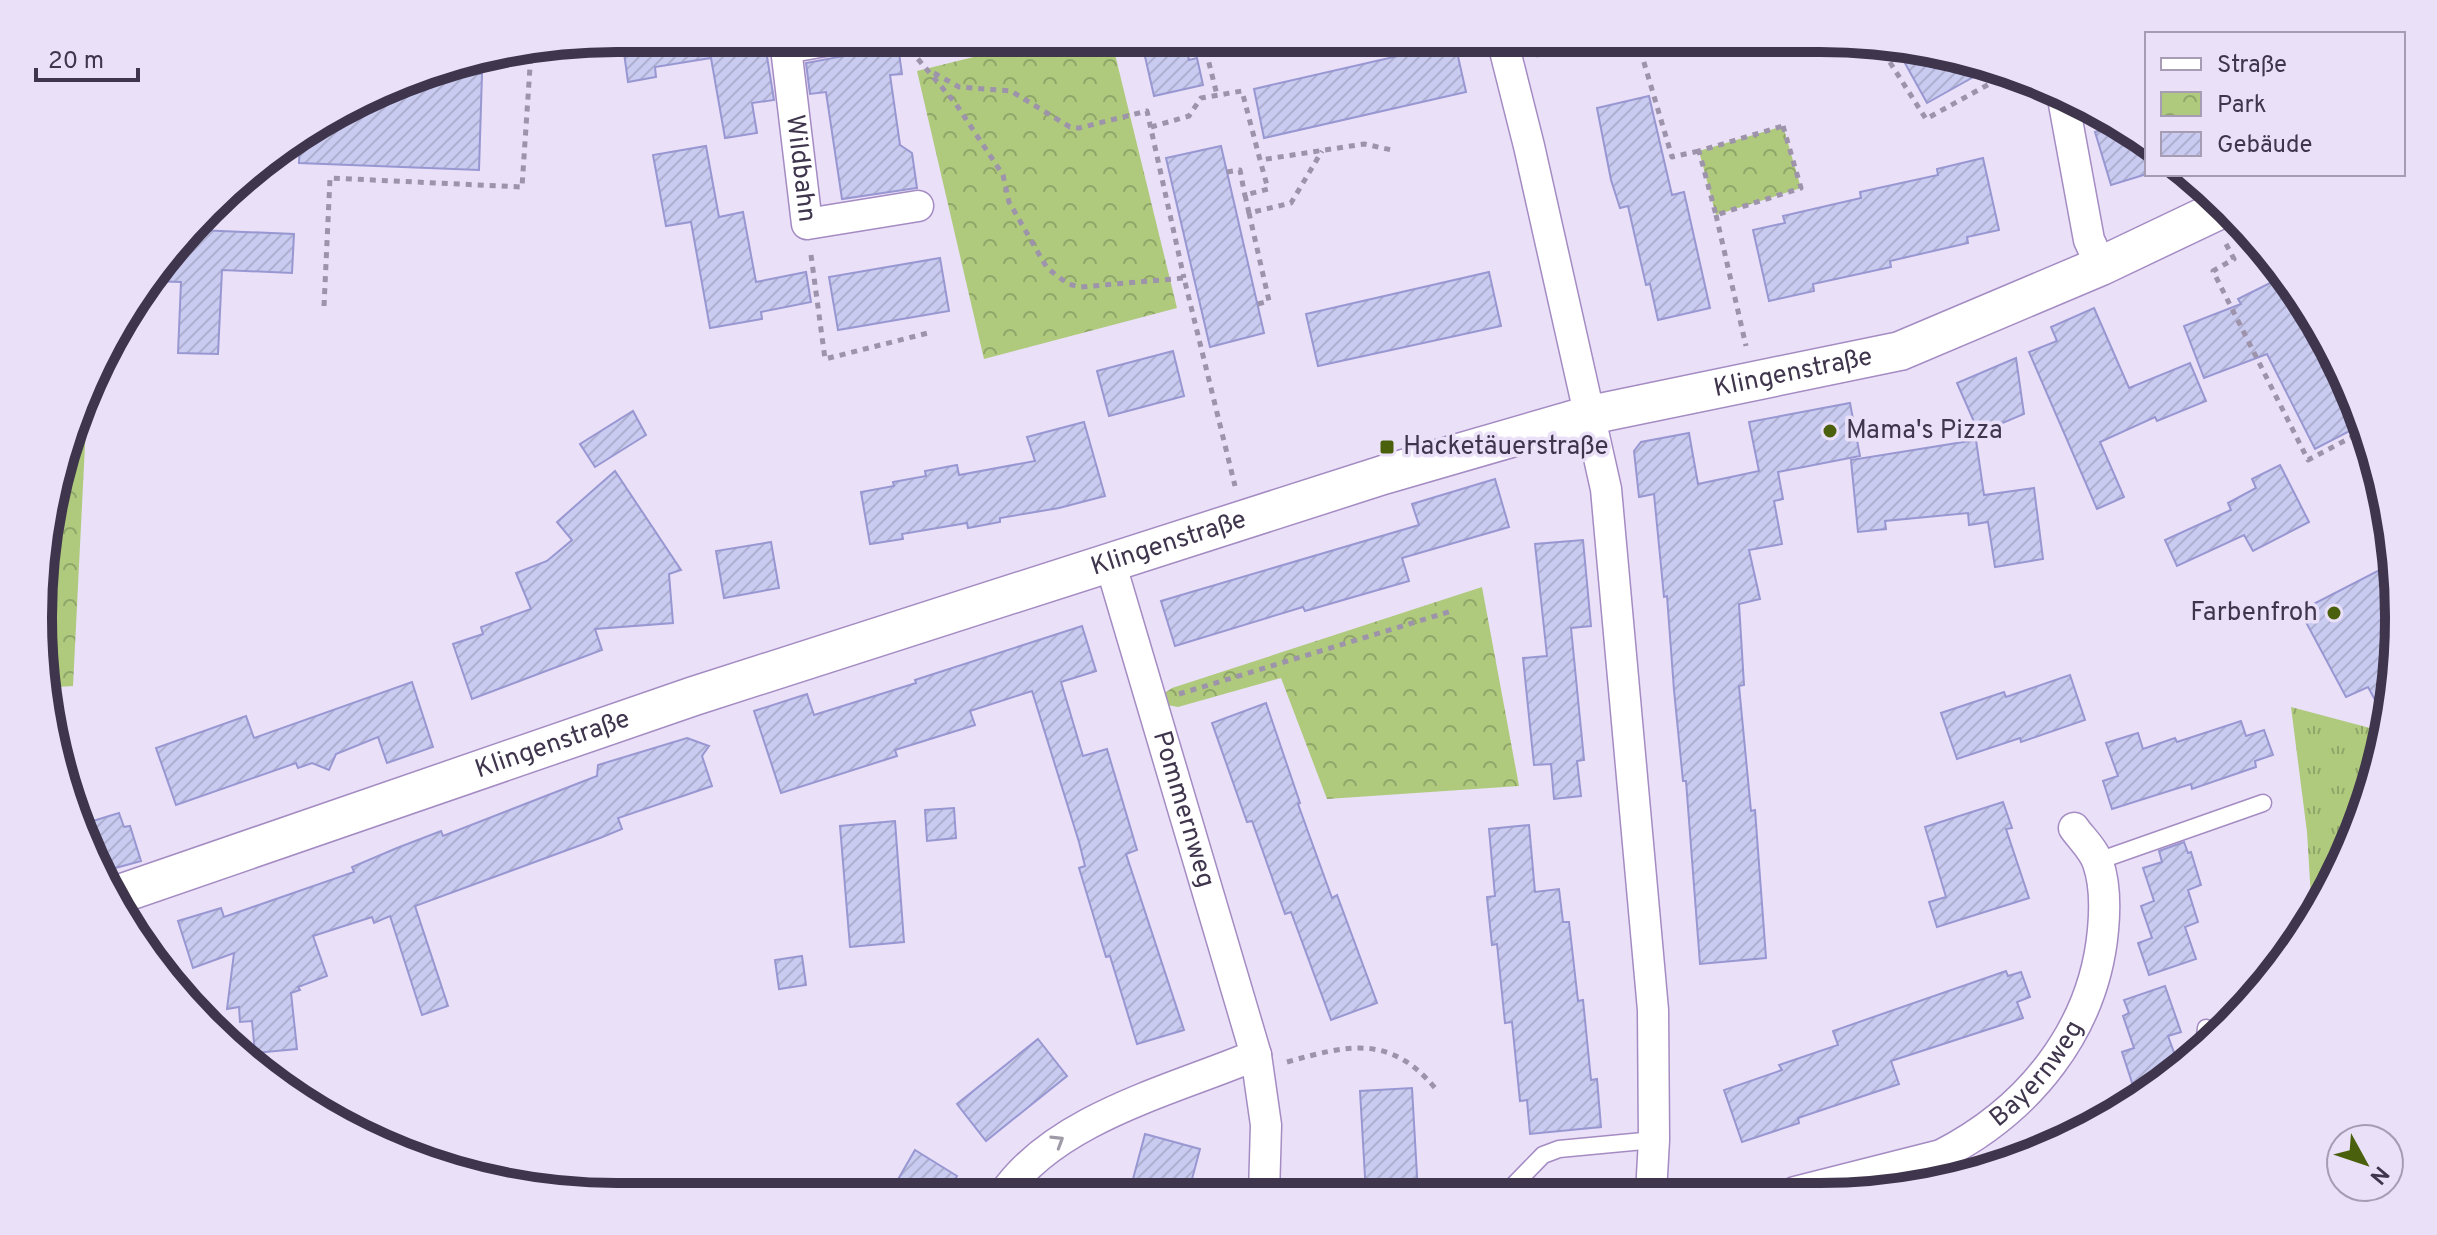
<svg xmlns="http://www.w3.org/2000/svg" width="2437" height="1235" viewBox="0 0 2437 1235" font-family="Overpass,sans-serif">
	<style>
		.grass { fill: url(#grass-tufts) }
		.park { fill: url(#park-crowns) }
		.building { fill: url(#building-hatch); stroke: #9897d1; stroke-width: 2 }
		.lines { fill: none; stroke-linecap: round; stroke-linejoin: round }
		.service-casing { stroke: #a48cc3; stroke-width: 19 }
		.minor-casing { stroke: #a48cc3; stroke-width: 33 }
		.tertiary-casing { stroke: #a48cc3; stroke-width: 41 }
		.path { stroke: #9d93ab; stroke-width: 5; stroke-dasharray: 6 6; stroke-linecap: butt }
		.service { stroke: #fff; stroke-width: 16 }
		.minor { stroke: #fff; stroke-width: 30 }
		.tertiary { stroke: #fff; stroke-width: 38 }
		.oneway { stroke: #9f9aa6 }
		.poi-dot { fill: #4a600c; stroke: #eae0f8; stroke-width: 3 }
		.labels { text-anchor: middle; dominant-baseline: central; stroke-width: 7; stroke-linejoin: round; paint-order: stroke }
		.street-label { font-size: 26px; fill: #3f354c; stroke: #eae0f8 }
		.poi-label { font-size: 26px; fill: #3f354c; stroke: #eae0f8; text-anchor: start }
		.rim { fill: none; stroke: #3f354c; stroke-width: 10 }
	</style>
	<defs>
		<pattern id="grass-tufts" width="24" height="20" patternUnits="userSpaceOnUse" patternTransform="scale(2)"><rect width="24" height="20" fill="#afca7d"/><path d="M3 7l-1-3M5 7V3M7 7l1-3M15 17l-1-3M17 17v-4M19 17l1-3" fill="none" stroke="#90a569"/></pattern>
		<pattern id="park-crowns" width="20" height="18" patternUnits="userSpaceOnUse" patternTransform="scale(2)"><rect width="20" height="18" fill="#afca7d"/><path d="M2 6a3 3 0 1 1 6 0M12 15a3 3 0 1 1 6 0" fill="none" stroke="#90a569"/></pattern>
		<pattern id="building-hatch" width="6" height="6" patternUnits="userSpaceOnUse" patternTransform="scale(2)"><rect width="6" height="6" fill="#cacbf1"/><path d="M-1 1l2-2M0 6l6-6M5 7l2-2" fill="none" stroke="#afafd0"/></pattern>
	</defs>
	<rect width="100%" height="100%" fill="#eae0f8"/>
	<path class="grass" d="M2291 707 2385 732 2379 767 2339 873 2312 914 2307 832Z"/>
	<g class="park">
		<path d="M1050 38H1111L1177 308 984 359 917 71Z"/>
		<path d="M1783 126 1801 188 1716 215 1699 151Z"/>
		<path d="M88 385 73 686 43 688 49 504Z"/>
		<path d="M1482 587 1519 786 1327 799 1281 678 1178 707 1152 702 1172 688Z"/>
	</g>
	<g class="building">
		<path d="M622 38H764L774 100 752 103 757 133 725 138 711 58 655 67 656 77 628 82Z"/>
		<path d="M1141 39H1184L1189 60 1197 58 1203 85 1154 96Z"/>
		<path d="M1455 43 1466 92 1264 138 1254 89Z"/>
		<path d="M1895 45 1969 58 1993 66 1927 103Z"/>
		<path d="M898 46 902 74 890 75 900 145 912 153 917 188 842 199 826 92 810 94 806 63Z"/>
		<path d="M425 72 482 74 479 170 299 163 300 139Z"/>
		<path d="M1649 96 1672 195 1684 192 1710 308 1658 320 1650 284 1646 285 1628 206 1620 208 1611 180 1597 108Z"/>
		<path d="M2119 125 2144 140 2147 150V174L2111 185 2095 132Z"/>
		<path d="M706 146 719 217 743 212 756 282 806 272 811 302 761 312 762 319 710 328 691 222 666 226 653 155Z"/>
		<path d="M1221 146 1264 333 1210 347 1166 158Z"/>
		<path d="M1983 158 1999 230 1967 237 1968 243 1890 261 1891 267 1813 284 1814 291 1769 301 1753 230 1785 223 1783 216 1861 198 1860 192 1938 175 1937 169Z"/>
		<path d="M197 230 294 234 292 273 222 270 218 354 178 353 181 282 149 281Z"/>
		<path d="M940 258 949 311 838 330 829 277Z"/>
		<path d="M1489 272 1501 326 1318 366 1306 314Z"/>
		<path d="M2284 276 2311 314 2365 423 2315 449 2267 354 2204 378 2184 326 2241 304 2238 299Z"/>
		<path d="M2094 308 2129 388 2190 363 2206 401 2157 421 2155 417 2100 442 2124 497 2097 509 2029 352 2057 341 2051 327Z"/>
		<path d="M1173 351 1184 396 1109 416 1097 371Z"/>
		<path d="M2016 358 2024 414 1979 433 1957 383Z"/>
		<path d="M1850 403 1860 456 1778 472 1783 499 1774 501 1782 544 1749 550 1760 599 1739 604 1744 685 1739 686 1751 811 1755 810 1766 958 1700 964 1686 781H1683L1674 690 1667 596 1664 597 1654 494 1639 497 1634 451 1641 442 1689 433 1698 484 1759 471 1749 422Z"/>
		<path d="M633 411 646 435 595 467 580 444Z"/>
		<path d="M1084 422 1105 496 1059 508 1000 518V522L968 528 967 523 902 534 903 539 870 544 861 492 894 486 893 482 926 476 925 471 957 465 959 475 1035 461 1027 437Z"/>
		<path d="M1976 440 1984 495 2034 488 2043 559 1995 567 1988 522 1969 525 1968 513 1885 521 1886 529 1858 532 1851 460Z"/>
		<path d="M2280 465 2309 522 2253 551 2244 535 2177 566 2165 540 2231 510 2228 503 2256 488 2252 479Z"/>
		<path d="M615 471 681 570 669 574 673 623 595 629 602 650 472 699 453 644 483 634 481 627 531 609 516 573 547 561 572 540 557 522Z"/>
		<path d="M1495 479 1509 527 1402 558 1409 581 1305 611 1303 607 1175 646 1161 601 1419 525 1412 504Z"/>
		<path d="M1583 540 1591 626 1571 628 1584 760 1577 761 1581 796 1554 799 1551 764 1534 765 1523 658 1547 656 1535 544Z"/>
		<path d="M771 542 779 588 724 598 716 551Z"/>
		<path d="M2395 562 2398 655 2387 722 2368 687 2346 697 2300 611Z"/>
		<path d="M1082 626 1096 671 1061 682 1083 756 1107 749 1137 850 1126 854 1184 1030 1137 1044 1110 956 1106 957 1079 868 1085 866 1079 842 1032 691 970 711 975 725 895 750 897 756 781 793 754 711 807 694 814 715 916 683 915 680Z"/>
		<path d="M2070 675 2085 720 2021 742 2020 738 1957 759 1941 713 2004 692 2006 697Z"/>
		<path d="M412 682 433 747 387 763 378 737 336 754 329 770 312 763 298 768 296 763 176 805 156 748 246 716 254 738Z"/>
		<path d="M1266 703 1300 803 1298 804 1332 898 1337 895 1377 1003 1331 1020 1291 912 1285 914 1252 821 1247 822 1212 723Z"/>
		<path d="M2241 721 2246 736 2264 730 2273 755 2255 761 2256 767 2192 789 2191 784 2112 809 2103 781 2118 776 2106 743 2138 733 2143 749 2175 738 2177 742Z"/>
		<path d="M687 738 709 746 702 756 712 786 618 818 622 829 600 838 415 906 448 1006 422 1015 390 916 374 923 372 917 313 936 327 976 298 987 300 990 291 993 297 1049 255 1053 252 1021 240 1022 239 1007 227 1009 234 953 193 968 178 921 221 908 224 917 354 872 352 867 397 848 441 831 443 836 597 776 598 765Z"/>
		<path d="M2003 802 2012 828 2006 829 2029 898 1937 927 1929 902 1946 897 1925 827Z"/>
		<path d="M954 808 956 838 927 841 925 810Z"/>
		<path d="M119 813 124 827 130 826 141 861 97 873 83 824Z"/>
		<path d="M895 821 904 942 850 947 840 826Z"/>
		<path d="M1529 825 1535 892 1559 889 1563 922H1569L1578 1001 1583 1000 1591 1080 1597 1079 1601 1127 1530 1134 1527 1100 1520 1101 1512 1022 1505 1023 1497 944 1492 945 1487 897 1495 896 1489 829Z"/>
		<path d="M2184 842 2188 853 2191 852 2201 885 2188 890 2198 922 2185 927 2196 959 2149 975 2138 943 2152 938 2141 906 2154 901 2143 868 2162 862 2159 851Z"/>
		<path d="M802 956 806 985 779 989 775 960Z"/>
		<path d="M2006 971 2008 976 2021 972 2030 997 2017 1002 2023 1018 1891 1061 1899 1084 1798 1118 1799 1123 1742 1142 1724 1090 1782 1070 1779 1065 1838 1045 1833 1031Z"/>
		<path d="M2165 986 2181 1032 2168 1036 2180 1069 2167 1074 2169 1079 2137 1098 2122 1052 2134 1048 2123 1016 2129 1013 2124 1000Z"/>
		<path d="M1038 1039 1067 1076 986 1141 957 1104Z"/>
		<path d="M1412 1088 1418 1193 1366 1194 1360 1091Z"/>
		<path d="M1145 1134 1200 1149 1188 1194H1129Z"/>
		<path d="M915 1150 957 1176 945 1195H889Z"/>
	</g>
	<g class="lines">
		<g class="service-casing">
			<g id="service">
				<path d="M2098 861 2263 803"/>
				<path d="M2204 1047 2206 1028"/>
				<path d="M1506 1193 1543 1155 1559 1149 1654 1140"/>
			</g>
		</g>
		<g class="minor-casing">
			<g id="minor">
				<path id="s1" d="M782 38 786 48 807 224 918 206"/>
				<path d="M1502 39 1529 146 1606 489 1653 1010 1654 1140 1651 1193"/>
				<path d="M786 48 841 38"/>
				<path d="M2062 93 2089 240 2101 266"/>
				<path id="s2" d="M1110 562 1256 1055 1266 1125 1264 1194"/>
				<path id="s3" d="M1795 1192 1941 1155C2029 1110 2094 1030 2103 930 2105 909 2105 883 2098 863 2094 850 2081 838 2074 828"/>
				<path d="M1003 1195C1055 1118 1173 1090 1256 1055"/>
			</g>
		</g>
		<g class="tertiary-casing">
			<g id="tertiary">
				<path id="s4" d="M114 896 694 696 1383 475 1590 415 1900 351 2101 266 2225 207"/>
			</g>
		</g>
		<g class="path">
			<path d="M907 38 912 52 956 104 1003 175 1009 202 1047 268 1068 284 1081 287 1184 278 1235 486"/>
			<path d="M1203 39 1217 95"/>
			<path d="M1637 39 1672 157 1699 151"/>
			<path d="M1877 42 1926 119 2009 73"/>
			<path d="M1536 55 1592 39"/>
			<path d="M934 73 959 87 1011 91 1070 127 1079 128 1147 111 1184 278"/>
			<path d="M1783 126 1801 188 1716 215 1699 151Z"/>
			<path d="M1151 127 1189 116 1201 98 1242 91 1260 160 1364 144 1392 150"/>
			<path d="M1227 172 1240 170 1245 196"/>
			<path d="M1249 213 1245 195 1268 189 1260 160"/>
			<path d="M1716 215 1746 346"/>
			<path d="M2226 244 2234 259 2213 271 2308 460 2367 429"/>
			<path d="M811 255 825 359 932 332"/>
			<path d="M1258 304 1269 301 1249 213 1291 203 1322 151"/>
			<path d="M324 306 330 178 522 187 531 52"/>
			<path d="M1179 694 1452 611"/>
			<path d="M1287 1062C1348 1045 1390 1034 1435 1088"/>
		</g>
		<use href="#service" class="service"/>
		<use href="#minor" class="minor"/>
		<use href="#tertiary" class="tertiary"/>
	</g>
	<defs><path id="oneway-chevron" d="M-2-3.5L2.5 0L-2 3.5" fill="none" stroke-width="1.6" stroke-linecap="round" stroke-linejoin="round" transform="scale(2)"/></defs>
	<use class="oneway" href="#oneway-chevron" transform="translate(1058 1141) rotate(-32)"/>
	<g class="poi-dot">
		<circle cx="1830" cy="431" r="8"/>
		<rect x="1379" y="439" width="16" height="16" rx="4"/>
		<circle cx="2334" cy="613" r="8"/>
	</g>
	<g class="labels">
		<g class="street-label">
			<text stroke="none"><textPath href="#s1" startOffset="132">Wildbahn</textPath></text>
			<text stroke="none"><textPath href="#s4" startOffset="1760">Klingenstraße</textPath></text>
			<text stroke="none"><textPath href="#s4" startOffset="1112">Klingenstraße</textPath></text>
			<text stroke="none"><textPath href="#s4" startOffset="464">Klingenstraße</textPath></text>
			<text stroke="none"><textPath href="#s2" startOffset="258">Pommernweg</textPath></text>
			<text stroke="none"><textPath href="#s3" startOffset="278">Bayernweg</textPath></text>
		</g>
		<g class="poi-label">
			<text x="1846" y="431">Mama's Pizza</text>
			<text x="1403" y="447">Hacketäuerstraße</text>
			<text x="2318" y="613" text-anchor="end">Farbenfroh</text>
		</g>
	</g>
	<path d="M0 0H2437V1235H0ZM617 52H1820A565 565 0 0 1 2385 617V618A565 565 0 0 1 1820 1183H617A565 565 0 0 1 52 618V617A565 565 0 0 1 617 52Z" fill="#eae0f8" fill-rule="evenodd"/>
	<path class="rim" d="M617 52H1820A565 565 0 0 1 2385 617V618A565 565 0 0 1 1820 1183H617A565 565 0 0 1 52 618V617A565 565 0 0 1 617 52Z"/>
	<rect x="2145" y="32" width="260" height="144" fill="#eae0f8" stroke="#a69cb3" stroke-width="2"/>
	<rect x="2161" y="58" width="40" height="12" fill="#ffffff" stroke="#a69cb3" stroke-width="2"/>
	<text x="2217" y="72" font-size="24" fill="#3f354c">Straße</text>
	<rect x="2161" y="92" width="40" height="24" fill="url(#park-crowns)" stroke="#a69cb3" stroke-width="2"/>
	<text x="2217" y="112" font-size="24" fill="#3f354c">Park</text>
	<rect x="2161" y="132" width="40" height="24" fill="url(#building-hatch)" stroke="#a69cb3" stroke-width="2"/>
	<text x="2217" y="152" font-size="24" fill="#3f354c">Gebäude</text>
	<g transform="translate(2365 1163) rotate(130)"><circle r="38" fill="#eae0f8" stroke="#a69cb3" stroke-width="2"/>
	<path d="M0-6L14 30L0 20L-14 30Z" fill="#4a600c"/>
	<text y="-12" font-size="22" font-weight="bold" text-anchor="middle" fill="#3f354c">N</text>
	</g>
	<path d="M36 68v12h102v-12" fill="none" stroke="#3f354c" stroke-width="4"/>
	<text x="48" y="68" font-size="24" fill="#3f354c" stroke="#eae0f8" stroke-width="6" paint-order="stroke">20 m</text>
</svg>
